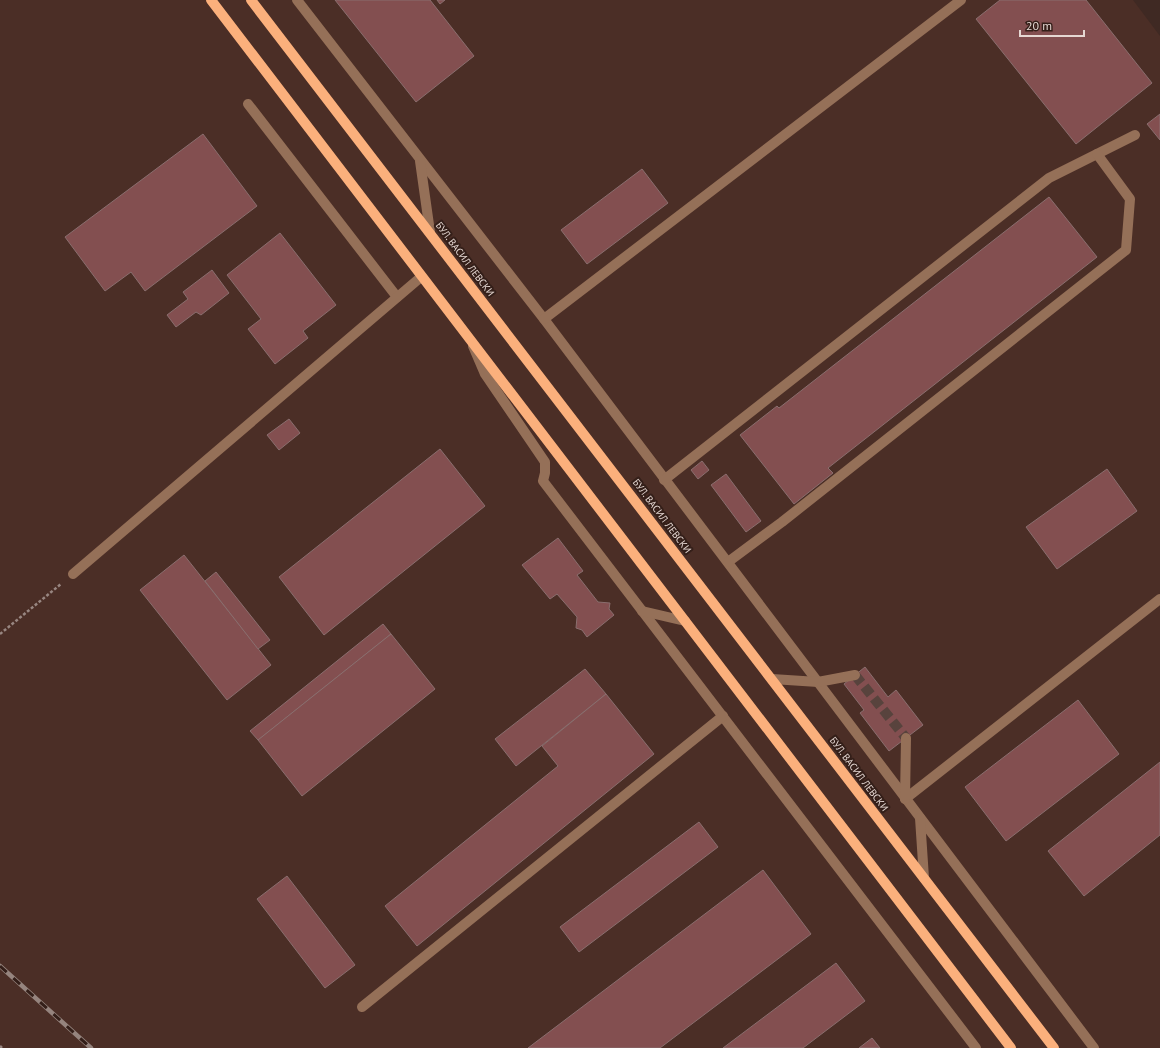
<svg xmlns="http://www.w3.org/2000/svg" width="1160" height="1048" viewBox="0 0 1160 1048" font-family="'PT Sans',sans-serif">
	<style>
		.built { fill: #4b2e26 }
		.building { fill: #834f50; stroke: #8a6e6e }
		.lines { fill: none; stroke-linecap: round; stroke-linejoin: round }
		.minor-tunnel { stroke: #58433d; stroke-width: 10; stroke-dasharray: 10 5; stroke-linecap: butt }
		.path { stroke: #988681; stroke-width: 2.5; stroke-dasharray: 3 2; stroke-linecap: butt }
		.minor { stroke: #957058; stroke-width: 10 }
		.major { stroke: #fbb07c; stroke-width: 10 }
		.rail-casing { stroke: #95847e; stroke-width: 4.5 }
		.rail { stroke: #341f19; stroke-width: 3; stroke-dasharray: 9; stroke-linecap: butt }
		.labels { text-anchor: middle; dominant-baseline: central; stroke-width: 4; stroke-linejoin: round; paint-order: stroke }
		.street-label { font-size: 10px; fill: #e6d8d3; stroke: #341f19 }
	</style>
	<rect width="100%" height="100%" fill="#3f2923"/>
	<path class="built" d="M0 0H1133L1160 36V1048H0Z"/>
	<g class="building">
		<path d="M335 0H430L474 56 416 102Z"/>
		<path d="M437 0H445L440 4Z"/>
		<path d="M1000 0H1086L1152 83 1076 144 976 19Z"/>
		<path d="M1160 114V140L1147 124Z"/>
		<path d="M203 134 257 206 145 291 131 272 105 291 65 237Z"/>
		<path d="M642 169 668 203 587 264 561 230Z"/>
		<path d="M1049 197 1097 257 828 468 833 473 794 504 740 435 777 406 779 408Z"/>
		<path d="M280 233 336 305 303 331 308 338 275 364 248 329 261 319 227 275Z"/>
		<path d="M212 270 229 293 201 315 196 312 176 327 167 315 188 299 183 292Z"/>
		<path d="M289 419 300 433 279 450 267 435Z"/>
		<path d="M440 449 485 506 324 635 279 577Z"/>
		<path d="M702 461 709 470 698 479 691 470Z"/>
		<path d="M1107 469 1137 511 1057 569 1026 527Z"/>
		<path d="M726 474 761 521 746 532 711 485Z"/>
		<path d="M558 538 583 571 577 575 598 602 610 603 609 609 614 615 587 637 582 630 576 628 577 617 557 594 550 599 522 565Z"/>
		<path d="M184 555 271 665 227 700 140 590Z"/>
		<path d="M216 572 270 640 258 649 205 581Z"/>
		<path d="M383 624 391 634 258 740 250 731Z"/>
		<path d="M391 634 435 689 302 796 258 740Z"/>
		<path d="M865 667 888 697 896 690 923 725 889 751 860 713 864 710 844 684Z"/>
		<path d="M585 669 606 694 516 766 495 739Z"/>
		<path d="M606 694 654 754 417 946 385 906 558 766 542 746Z"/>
		<path d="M1078 700 1119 754 1006 841 965 787Z"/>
		<path d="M1160 762V835L1084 896 1048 851Z"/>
		<path d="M699 822 718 847 579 952 560 927Z"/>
		<path d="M763 870 811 934 660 1048H528Z"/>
		<path d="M287 876 355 965 325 988 257 899Z"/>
		<path d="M836 963 865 1001 803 1048H723Z"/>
		<path d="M872 1038 880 1048H859Z"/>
	</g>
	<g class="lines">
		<path class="minor-tunnel" d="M855 675 906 738"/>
		<g class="path">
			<path d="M0 634 61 584"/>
			<path d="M0 1046 2 1048"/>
		</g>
		<g class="minor">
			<path d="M297 0 544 319 1094 1048"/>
			<path d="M248 104 397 297"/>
			<path d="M420 161 430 232"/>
			<path d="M544 319 961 0"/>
			<path d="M473 346 485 374 545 462V473L543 481 976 1048"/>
			<path d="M664 480 1049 178 1135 135"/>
			<path d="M728 562 782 522 1126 250 1130 199 1097 154"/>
			<path d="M73 574 421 277"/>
			<path d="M642 611 685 621"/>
			<path d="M772 679 818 682 855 675"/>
			<path d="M905 799 1160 599"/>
			<path d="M905 799 906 738"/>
			<path d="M920 818 924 878"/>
			<path d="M362 1007 723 716"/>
		</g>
		<g class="major">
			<path d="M211 0 1011 1048"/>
			<path d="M251 0 1054 1048"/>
		</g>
		<g class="rail-casing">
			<path id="rail" d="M0 966 91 1048"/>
		</g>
		<use href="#rail" class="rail"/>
	</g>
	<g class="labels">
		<g class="street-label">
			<text transform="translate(465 259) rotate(53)">БУЛ. ВАСИЛ ЛЕВСКИ</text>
			<text transform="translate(662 516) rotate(53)">БУЛ. ВАСИЛ ЛЕВСКИ</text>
			<text transform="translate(859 774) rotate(53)">БУЛ. ВАСИЛ ЛЕВСКИ</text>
		</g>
	</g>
	<path d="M1020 30v6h64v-6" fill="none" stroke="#e6d8d3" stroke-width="2"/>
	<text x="1026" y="30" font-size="12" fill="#e6d8d3" stroke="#341f19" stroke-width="3" paint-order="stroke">20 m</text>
</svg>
